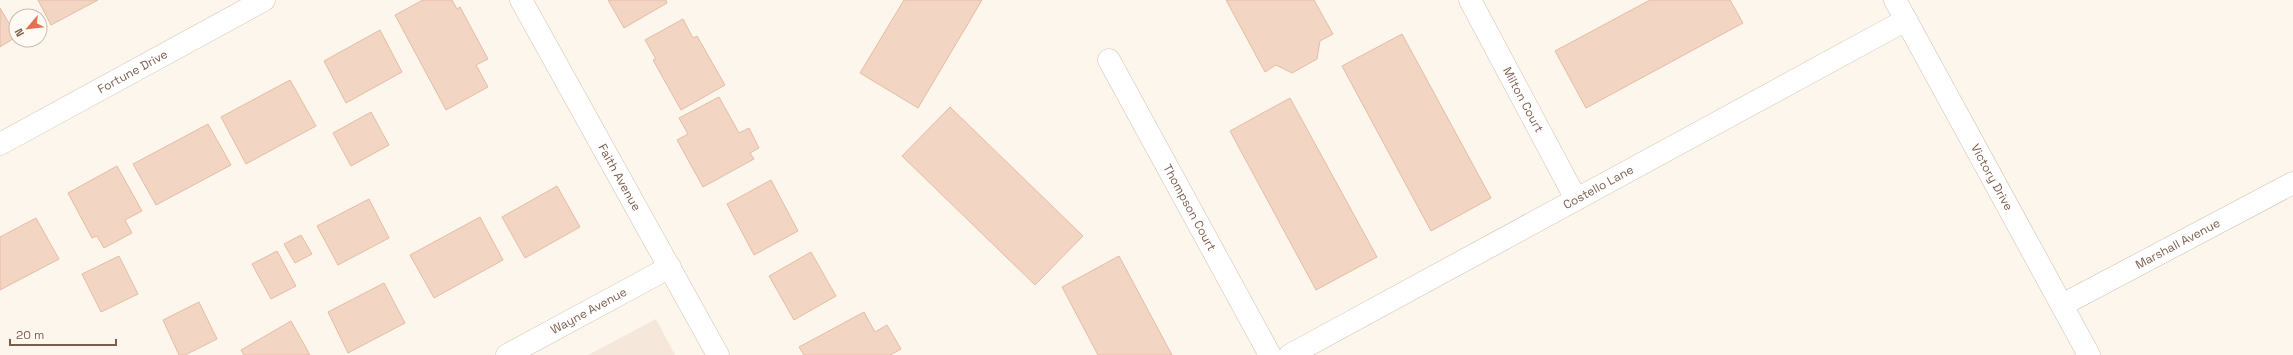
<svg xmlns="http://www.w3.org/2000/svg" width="2293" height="355" viewBox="0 0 2293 355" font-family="'Space Grotesk',sans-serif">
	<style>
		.residential { fill: #f5e8da }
		.building { fill: #f3d5c3; stroke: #e6bba3 }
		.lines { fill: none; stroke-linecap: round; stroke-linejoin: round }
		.minor-casing { stroke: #d1beb0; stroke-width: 23 }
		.minor { stroke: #fff; stroke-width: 22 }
		.labels { text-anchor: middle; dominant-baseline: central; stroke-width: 3; stroke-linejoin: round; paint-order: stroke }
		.street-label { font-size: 12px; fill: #7a5c4d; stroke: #fffaf3 }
	</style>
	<rect width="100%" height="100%" fill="#fdf6ec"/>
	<path class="residential" d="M656 319 675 355H588Z"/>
	<g class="building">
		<path d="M38 0H98L51 25Z"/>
		<path d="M423 0H452L457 9 460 7 488 59 476 65 488 87 446 110 395 15Z"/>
		<path d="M608 0H666L667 3 624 28Z"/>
		<path d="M904 0H982L918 108 860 73Z"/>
		<path d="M1226 0H1314L1333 34 1320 41 1317 59 1292 73 1276 65 1265 72Z"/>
		<path d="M1650 0H1730L1743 23 1586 108 1555 51Z"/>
		<path d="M0 8 16 35V37L0 47Z"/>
		<path d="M683 19 693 38 697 36 725 85 681 110 653 60 656 59 645 40Z"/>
		<path d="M380 30 402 72 346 103 324 61Z"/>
		<path d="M1402 34 1491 198 1431 231 1342 66Z"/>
		<path d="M290 80 316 126 246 164 221 117Z"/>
		<path d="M719 97 739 133 749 128 759 148 750 153 754 159 703 187 677 140 688 134 679 118Z"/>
		<path d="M1290 98 1377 257 1316 290 1230 131Z"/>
		<path d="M950 107 1083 236 1035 285 902 156Z"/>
		<path d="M371 112 389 145 351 166 333 133Z"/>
		<path d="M208 124 231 165 156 205 133 164Z"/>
		<path d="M117 166 142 211 125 220 132 233 104 248 97 236 92 238 68 193Z"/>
		<path d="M771 180 798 231 754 255 727 204Z"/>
		<path d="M557 186 580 227 525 258 502 217Z"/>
		<path d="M369 199 389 238 338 265 317 226Z"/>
		<path d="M480 217 503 260 434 298 410 255Z"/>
		<path d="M36 218 59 259 0 290V237Z"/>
		<path d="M301 235 312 254 295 263 284 244Z"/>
		<path d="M277 251 296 286 271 299 252 264Z"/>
		<path d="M811 252 836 296 794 320 769 276Z"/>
		<path d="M119 256 138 294 101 312 82 274Z"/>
		<path d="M1119 256 1172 355H1098L1062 287Z"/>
		<path d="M384 283 405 323 348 353 328 312Z"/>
		<path d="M199 302 217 339 185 355H179L163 320Z"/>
		<path d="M864 312 875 332 887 325 901 349 890 355H804L799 347Z"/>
		<path d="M291 321 310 355H244L241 350Z"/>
	</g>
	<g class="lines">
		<g class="minor-casing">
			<g id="minor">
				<path id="s1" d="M521 0 718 355"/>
				<path id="s2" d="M1470 0 1576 199"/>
				<path id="s3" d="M1895 0 2089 355"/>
				<path id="s4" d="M1109 60 1270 355"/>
				<path id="s5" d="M0 144 264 0"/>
				<path id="s6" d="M2062 305 2293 183"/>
				<path id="s7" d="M507 355 670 267"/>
				<path id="s8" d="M1290 355 1906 20"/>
			</g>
		</g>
		<use href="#minor" class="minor"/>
	</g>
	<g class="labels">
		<g class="street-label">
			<text stroke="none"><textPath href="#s5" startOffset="151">Fortune Drive</textPath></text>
			<text stroke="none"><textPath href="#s2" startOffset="113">Milton Court</textPath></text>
			<text stroke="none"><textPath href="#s1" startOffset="203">Faith Avenue</textPath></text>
			<text stroke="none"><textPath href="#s3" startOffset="202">Victory Drive</textPath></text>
			<text stroke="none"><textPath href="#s8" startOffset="351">Costello Lane</textPath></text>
			<text stroke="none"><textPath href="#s4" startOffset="168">Thompson Court</textPath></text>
			<text stroke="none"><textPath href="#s6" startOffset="131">Marshall Avenue</textPath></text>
			<text stroke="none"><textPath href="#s7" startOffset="93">Wayne Avenue</textPath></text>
		</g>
	</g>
	<g transform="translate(28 28) rotate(242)"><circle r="19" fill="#fffaf3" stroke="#cabbb1"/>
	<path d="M0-3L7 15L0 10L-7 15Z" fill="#e76f51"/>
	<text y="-6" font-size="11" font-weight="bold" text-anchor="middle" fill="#7a5c4d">N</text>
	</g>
	<path d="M10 339v6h106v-6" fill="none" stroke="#7a5c4d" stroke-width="2"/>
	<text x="16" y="339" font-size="12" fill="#7a5c4d" stroke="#fffaf3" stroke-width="3" paint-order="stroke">20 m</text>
</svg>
